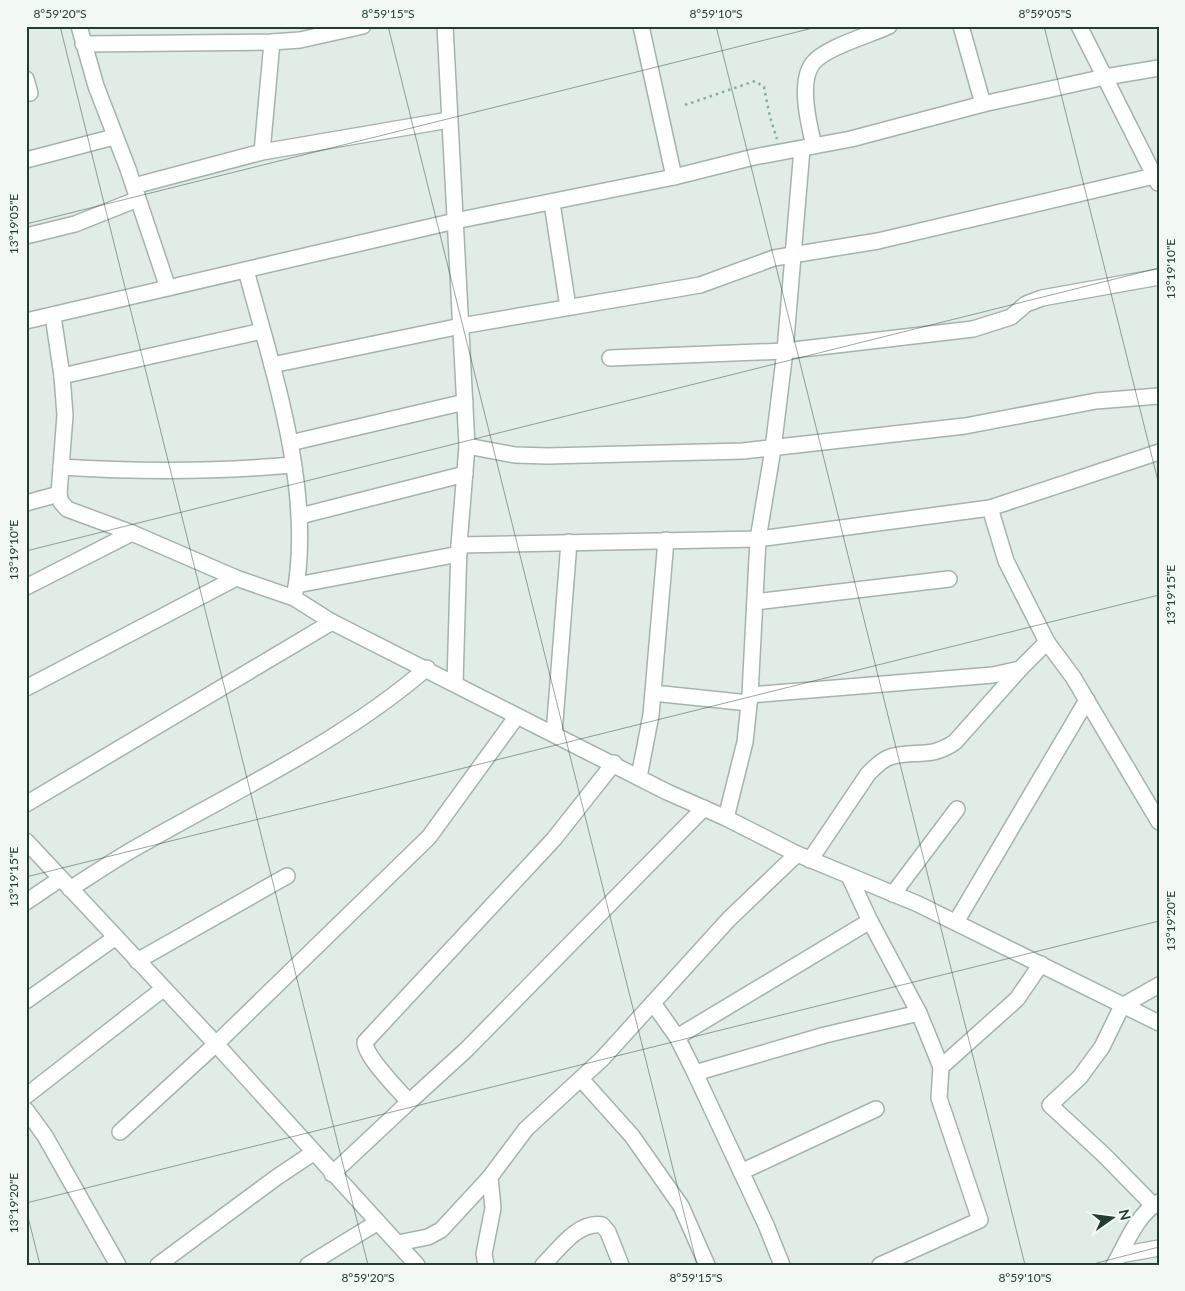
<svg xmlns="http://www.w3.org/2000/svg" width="1185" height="1291" viewBox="0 0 1185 1291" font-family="Lato,sans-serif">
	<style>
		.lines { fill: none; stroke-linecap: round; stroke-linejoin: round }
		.minor-casing { stroke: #a4b4ac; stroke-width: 18 }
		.tertiary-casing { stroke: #a4b4ac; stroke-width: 18 }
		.path { stroke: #82af9c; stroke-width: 2.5; stroke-dasharray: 2.5 4; stroke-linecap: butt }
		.minor { stroke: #fff; stroke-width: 15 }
		.tertiary { stroke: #fff; stroke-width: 15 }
		.ticks { fill: none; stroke: #213c32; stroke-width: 1; stroke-opacity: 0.45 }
		.neatline { fill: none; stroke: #213c32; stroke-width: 2 }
		.ticks-label { font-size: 12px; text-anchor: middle; fill: #213c32 }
	</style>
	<rect width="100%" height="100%" fill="#e1ece6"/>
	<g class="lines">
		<g class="minor-casing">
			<g id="minor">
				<path d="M79 26 96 86 128 169 168 288"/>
				<path d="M445 26 467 446 459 545 455 683"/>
				<path d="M641 26 674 177"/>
				<path d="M961 26 983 104"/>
				<path d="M1079 26 1158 183"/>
				<path d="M83 44 272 42 300 40 363 26"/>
				<path d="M26 79 30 93"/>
				<path d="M814 146C809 125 798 82 813 63 826 47 870 35 889 26"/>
				<path d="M262 152 272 42"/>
				<path d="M26 160 114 137"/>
				<path d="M134 186 262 152 449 120"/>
				<path d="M552 203 568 307"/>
				<path d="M26 236 75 224 138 199"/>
				<path d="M246 270C273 372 315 492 294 598"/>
				<path d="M53 316 62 376 65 415 59 494 61 502 67 509 132 533 236 578 294 598 332 622 667 792 726 818 797 854 918 904 1159 1023"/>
				<path d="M26 321 455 221 674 177 754 157 851 139 983 104 1105 77 1159 68"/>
				<path d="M610 358 785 351 973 329 1011 317 1026 304 1042 298 1159 277"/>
				<path d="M272 365 461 326 700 285 774 258 878 241 1154 176"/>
				<path d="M62 376 262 331"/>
				<path d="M290 443 465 402"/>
				<path d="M467 446 515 455 548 456 743 451 965 426 1096 401 1159 396"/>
				<path d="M61 467C139 472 215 472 292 465"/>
				<path d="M26 503 59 494"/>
				<path d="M990 508 1006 561 1047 642 1073 677 1159 822"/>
				<path d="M300 516 465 474"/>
				<path d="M459 545 758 539 990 508 1159 452"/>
				<path d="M297 585 459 554"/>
				<path d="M26 587 132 533"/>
				<path d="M755 602 949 579"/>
				<path d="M26 688 236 578"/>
				<path d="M653 693 749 703"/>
				<path d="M750 695 993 675 1020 669 1047 642"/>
				<path d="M554 734 569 542"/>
				<path d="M639 777 651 715 666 540"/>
				<path d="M26 804 332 622"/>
				<path d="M726 818 745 742 750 695 758 539 773 449 785 351 802 149"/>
				<path d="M810 860 868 774C874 768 881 760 890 757 915 749 929 760 955 742L1020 669"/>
				<path d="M849 876 870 921 919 1013 941 1067"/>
				<path d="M70 889C92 875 114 860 137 847 236 790 340 743 427 668"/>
				<path d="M893 894 957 809"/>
				<path d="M26 902 60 879"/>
				<path d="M956 922 1087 700"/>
				<path d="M137 961 287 876"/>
				<path d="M26 1001 116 937"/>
				<path d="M653 1003 677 1037 695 1073 766 1225 782 1265"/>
				<path d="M677 1037 870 921"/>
				<path d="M695 1073 825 1035 919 1013"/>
				<path d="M581 1079 632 1136 681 1206 707 1265"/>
				<path d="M26 1096 163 989"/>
				<path d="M409 1102 467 1049 704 808"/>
				<path d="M26 1110 45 1136 118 1265"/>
				<path d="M120 1132 216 1044 429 837 517 716"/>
				<path d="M741 1172 876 1109"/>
				<path d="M332 1174 409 1102C399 1090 365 1057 365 1042L554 839 614 763"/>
				<path d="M1153 1205 1104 1155 1050 1105 1080 1077 1102 1047 1122 1006 1159 985"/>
				<path d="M398 1243 428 1237 441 1230 490 1177"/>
				<path d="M1120 1255 1159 1248"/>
				<path d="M158 1265 277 1177 313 1153"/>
				<path d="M308 1265 378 1222"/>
				<path d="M486 1265 484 1254 493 1208 490 1177 526 1129 602 1059 729 919 797 854"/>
				<path d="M543 1265C559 1249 578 1221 602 1225L608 1232 621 1265"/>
				<path d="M880 1265 980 1220 939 1098 941 1067 1017 999 1041 964"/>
				<path d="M1114 1265C1126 1244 1137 1214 1159 1202"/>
			</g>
		</g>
		<g class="tertiary-casing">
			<path id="tertiary" d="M26 841 216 1044 417 1265"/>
		</g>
		<path class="path" d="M685 105 755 81 764 87 770 117 777 139"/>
		<use href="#minor" class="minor"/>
		<use href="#tertiary" class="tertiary"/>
	</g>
	<path class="ticks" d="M60 26 368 1265M388 26 697 1265M716 26 1025 1265M1044 26 1159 485M26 224 821 26M26 551 1159 268M26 877 1159 595M26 1203 1159 921M26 1209 40 1265M1089 1265 1159 1247"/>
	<rect width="1185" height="1291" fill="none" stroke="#f2f8f4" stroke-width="55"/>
	<g transform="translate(1112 1218) rotate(76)" stroke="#f2f8f4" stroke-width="4" paint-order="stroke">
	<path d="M0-4L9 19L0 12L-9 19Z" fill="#213c32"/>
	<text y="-8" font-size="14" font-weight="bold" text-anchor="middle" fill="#213c32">N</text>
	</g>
	<rect x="28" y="28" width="1130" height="1236" class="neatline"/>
	<g class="ticks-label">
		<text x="60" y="18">8°59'20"S</text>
		<text x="388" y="18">8°59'15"S</text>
		<text x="716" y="18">8°59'10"S</text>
		<text x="1045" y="18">8°59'05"S</text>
		<text transform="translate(14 224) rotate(-90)" y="4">13°19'05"E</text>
		<text transform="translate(1171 269) rotate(-90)" y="4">13°19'10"E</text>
		<text transform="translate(14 550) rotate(-90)" y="4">13°19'10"E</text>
		<text transform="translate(1171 595) rotate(-90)" y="4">13°19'15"E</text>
		<text transform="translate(14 877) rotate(-90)" y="4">13°19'15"E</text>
		<text transform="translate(1171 921) rotate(-90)" y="4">13°19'20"E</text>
		<text transform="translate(14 1203) rotate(-90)" y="4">13°19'20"E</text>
		<text x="368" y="1282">8°59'20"S</text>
		<text x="696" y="1282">8°59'15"S</text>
		<text x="1025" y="1282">8°59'10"S</text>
	</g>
</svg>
